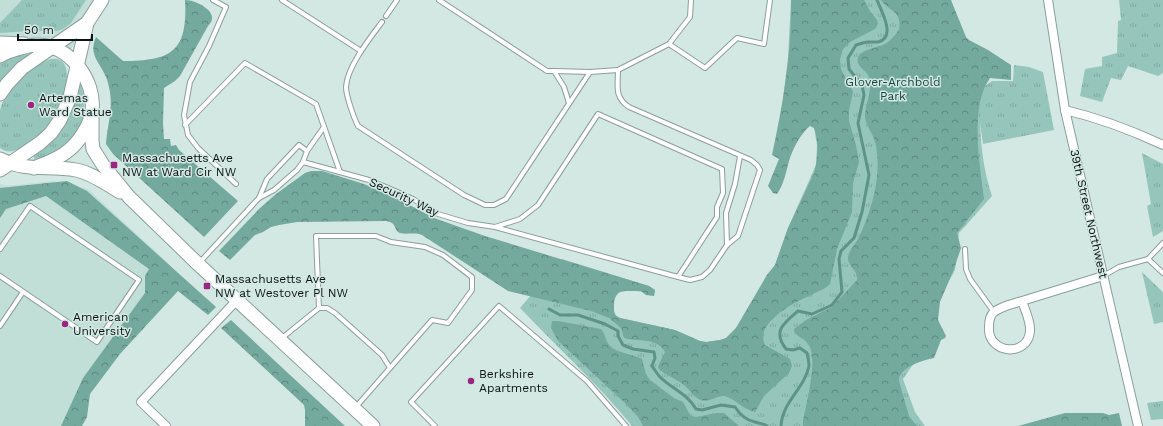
<svg xmlns="http://www.w3.org/2000/svg" width="1163" height="426" viewBox="0 0 1163 426" font-family="'Work Sans',sans-serif">
	<style>
		.built { fill: #c1ded7 }
		.grass { fill: url(#grass-tufts) }
		.forest { fill: url(#forest-crowns) }
		.lines { fill: none; stroke-linecap: round; stroke-linejoin: round }
		.stream { stroke: #5e9388; stroke-width: 3 }
		.service-casing { stroke: #8c9f9a; stroke-width: 6 }
		.minor-casing { stroke: #8c9f9a; stroke-width: 10 }
		.primary-casing { stroke: #8c9f9a; stroke-width: 15 }
		.service { stroke: #fff; stroke-width: 4 }
		.minor { stroke: #fff; stroke-width: 8 }
		.primary { stroke: #fff; stroke-width: 13 }
		.poi-dot { fill: #9b2681; stroke: #d3e8e3; stroke-width: 1.5 }
		.labels { text-anchor: middle; dominant-baseline: central; stroke-width: 3; stroke-linejoin: round; paint-order: stroke }
		.park-label { font-size: 12px; fill: #15443c; stroke: #d3e8e3 }
		.poi-label { font-size: 12px; fill: #0c1312; stroke: #d3e8e3; text-anchor: start }
		.street-label { font-size: 12px; fill: #0c1312; stroke: #d3e8e3 }
	</style>
	<defs>
		<pattern id="grass-tufts" width="24" height="20" patternUnits="userSpaceOnUse"><rect width="24" height="20" fill="#96c6bb"/><path d="M3 7l-1-3M5 7V3M7 7l1-3M15 17l-1-3M17 17v-4M19 17l1-3" fill="none" stroke="#80a9a0"/></pattern>
		<pattern id="forest-crowns" width="20" height="18" patternUnits="userSpaceOnUse"><rect width="20" height="18" fill="#74a99e"/><path d="M2 6a3 3 0 1 1 6 0M12 15a3 3 0 1 1 6 0" fill="none" stroke="#5e887f"/></pattern>
	</defs>
	<rect width="100%" height="100%" fill="#d3e8e3"/>
	<g class="built">
		<path d="M0 0H102L67 55 52 48 0 56Z"/>
		<path d="M53 181 88 189 169 264 91 384 69 426H0V184L6 186Z"/>
	</g>
	<g class="grass">
		<path d="M22 0H86L71 23 63 29 57 31H30L0 33V23Z"/>
		<path d="M791 0H950L952 22 990 78 985 86 992 81H1013L1014 65 1029 67 1043 72 1054 130 983 144 980 123C981 148 984 172 992 196L959 233 955 270 940 297 919 356 903 379 915 412 925 426H927H632C598 384 557 347 520 308L562 259 649 286 655 290 654 296C648 295 647 294 642 292 640 291 636 291 633 291 621 290 615 292 614 305 614 312 614 315 620 318L675 330 700 341 706 342 720 340 726 338 736 328 767 275 775 265 788 228 816 165 817 145 814 128 782 109 788 57Z"/>
		<path d="M1119 0H1163V73L1158 76 1128 66 1121 80 1111 78 1102 102 1080 96 1085 69 1102 66V57L1117 53 1118 21 1121 20Z"/>
		<path d="M27 52 28 56 11 71 0 85V62L8 57Z"/>
		<path d="M51 59C75 56 66 91 62 104 59 111 54 120 50 126 43 135 33 142 23 147 15 151 8 154 0 148 0 136 0 123 0 111 3 90 32 65 51 59Z"/>
		<path d="M80 83C91 110 81 142 52 154 46 156 41 159 34 159V156L49 143Z"/>
		<path d="M1142 153 1163 164V231L1153 237 1147 206 1151 204Z"/>
		<path d="M1142 272 1163 292V322L1154 324Z"/>
		<path d="M1163 401V419L1151 420 1147 403Z"/>
	</g>
	<g class="forest">
		<path d="M185 0C197 0 222 13 208 26L180 76 175 81 164 88 163 123 164 139H170L171 146 176 145 179 150 238 201 204 237 113 154 106 144C107 127 113 110 110 92 109 87 108 82 106 77 100 62 88 55 96 37L123 61C171 61 188 52 185 0Z"/>
		<path d="M791 0H864L870 11 877 20 878 24 875 29 850 42 843 49 840 59 841 69 853 92 849 110V121L856 145 859 162 853 183 852 212 837 249 830 284C824 290 818 291 811 295 795 302 754 323 765 345L790 359 792 366 789 373 764 396 755 412C742 409 735 399 725 396 717 395 709 403 701 400 694 398 690 390 685 386 678 380 668 376 661 371L658 368 659 364 665 352C657 337 637 342 624 338L621 328 609 318 591 311 508 291 422 235C415 232 407 235 400 233 393 230 398 223 386 221L297 222 279 225 271 227 263 232 255 235 230 260 219 251 259 209 276 194 305 173 311 171H322L364 184 404 202 434 218 485 236 649 286 655 290 654 296 646 295 641 291H625L619 292 616 295 614 300V312L616 316 620 318 675 330 700 341 706 342 720 340 726 338 736 328 767 275 775 265 788 228 814 173C818 159 819 141 814 128L810 126C801 133 792 150 789 161 786 172 784 184 777 194L773 193 768 186 779 159 772 155C783 104 792 52 791 0Z"/>
		<path d="M881 0H951L966 37 969 40 988 50 1011 65V80L990 78C969 107 980 165 984 199L957 233 961 248 954 269 940 302 938 320 946 336 945 338 941 340 934 358C923 360 898 368 899 381L909 416 917 426H803V421C806 405 819 357 808 344 805 339 798 337 794 332V329L806 320 832 307 857 280C859 271 848 267 848 258 848 251 856 244 859 237 872 210 883 172 875 142 873 133 864 124 865 114 866 102 874 87 868 75 865 70 855 65 858 58 861 49 877 48 885 44 890 41 896 35 899 29 902 10 889 12 881 0Z"/>
		<path d="M67 181 87 191 216 307 208 315 178 291 120 354 90 394 87 417 82 426H61L83 378 145 293V276L149 269 46 196 6 209 0 218V188Z"/>
		<path d="M231 320 345 426H305V410L304 405 221 328Z"/>
		<path d="M552 321H558L601 329C606 335 605 341 610 346 616 353 633 354 642 359L646 374 650 380 674 398 683 402 690 415 692 416 696 417 717 413H724L739 426H643L638 417 626 404 558 341 551 328Z"/>
		<path d="M1065 413H1103L1109 415 1119 413 1122 426H1018Z"/>
	</g>
	<g class="lines">
		<g class="stream">
			<path d="M549 309 560 315H578L605 324 618 331V336L623 345 633 349 654 352 655 358 652 366C655 370 657 374 660 377 672 389 688 394 696 409L702 410 721 405 735 407C740 415 746 420 755 422 760 424 763 423 767 426"/>
			<path d="M781 426C782 402 805 388 809 366 809 362 808 357 807 353L800 348 793 350 786 349C772 331 784 323 798 311L812 314 832 305 842 292 839 259 841 251 854 238 862 212 869 175 858 123 864 95 862 85 849 69 848 58 856 45C860 44 864 42 868 42 871 42 875 42 878 42 897 38 881 10 877 0"/>
		</g>
		<g class="service-casing">
			<g id="service">
				<path d="M213 0 226 7 209 46 190 82 184 115 188 135 198 148 236 184"/>
				<path d="M282 0 361 51"/>
				<path d="M439 0 547 71H554L564 87 569 103"/>
				<path d="M386 16 397 0"/>
				<path d="M382 22C370 38 347 67 346 87 346 96 354 118 358 126L464 195 485 205H494L506 199 590 72"/>
				<path d="M669 44 705 68 737 38 764 44 770 0"/>
				<path d="M618 70C618 86 614 97 629 107L751 160 757 165 760 170 738 236 727 245 710 270 702 277 690 280 678 277"/>
				<path d="M554 71 590 72 618 70 669 44 690 17 691 0"/>
				<path d="M185 125 245 63 316 104 340 172"/>
				<path d="M303 162 369 180 386 187 413 199 438 214 468 223 495 227 520 219 538 205 598 114 722 169 723 193 717 207V217L678 277 495 227"/>
				<path d="M259 198 267 179 299 145 307 151"/>
				<path d="M727 245 726 213 735 184 740 156"/>
				<path d="M0 249 30 206 139 280 97 342 0 276"/>
				<path d="M965 249 966 269 970 279 994 312"/>
				<path d="M1148 259 1163 273"/>
				<path d="M200 262 259 198 274 190 297 170 303 162 307 151 324 127"/>
				<path d="M1103 276 1119 267 1148 259 1163 243"/>
				<path d="M319 308 316 236H376L391 242 425 247 443 255 472 277V290L448 323 432 320 355 408"/>
				<path d="M0 326 23 292"/>
				<path d="M282 338 319 308H327L335 313 382 355 390 368"/>
				<path d="M435 426 411 402 499 306 587 381 626 426"/>
			</g>
		</g>
		<g class="minor-casing">
			<g id="minor">
				<path d="M1048 0 1065 110 1138 426"/>
				<path d="M1065 110C1099 118 1131 130 1163 145"/>
				<path d="M1022 301C1013 304 1000 306 993 313 990 316 989 322 989 327 987 354 1028 358 1030 331 1031 322 1025 310 1022 301L1103 276"/>
				<path d="M166 426 141 402 237 300"/>
			</g>
		</g>
		<g class="primary-casing">
			<g id="primary">
				<path d="M0 43 24 44"/>
				<path d="M0 56C8 51 29 45 38 45 70 45 96 81 92 111 90 125 80 141 69 150 59 159 46 163 34 168"/>
				<path d="M0 94 7 84 22 68 87 23 102 0"/>
				<path d="M92 112V141L93 149 103 165 129 197 198 264 373 426"/>
				<path d="M0 159C26 172 49 165 76 170 92 173 106 184 120 192"/>
				<path d="M0 170 40 143 51 133 60 120 70 97 87 23"/>
			</g>
		</g>
		<use href="#service" class="service"/>
		<use href="#minor" class="minor"/>
		<use href="#primary" class="primary"/>
	</g>
	<g class="poi-dot">
		<circle cx="31" cy="105" r="4"/>
		<rect x="110" y="161" width="8" height="8" rx="2"/>
		<rect x="203" y="282" width="8" height="8" rx="2"/>
		<circle cx="65" cy="324" r="4"/>
		<circle cx="471" cy="381" r="4"/>
	</g>
	<g class="labels">
		<g class="park-label">
			<text x="893" y="82">Glover-Archbold<tspan x="893" dy="14">Park</tspan></text>
		</g>
		<g class="poi-label">
			<text x="39" y="98">Artemas<tspan x="39" dy="14">Ward Statue</tspan></text>
			<text x="122" y="158">Massachusetts Ave<tspan x="122" dy="14">NW at Ward Cir NW</tspan></text>
			<text x="215" y="279">Massachusetts Ave<tspan x="215" dy="14">NW at Westover Pl NW</tspan></text>
			<text x="73" y="317">American<tspan x="73" dy="14">University</tspan></text>
			<text x="479" y="374">Berkshire<tspan x="479" dy="14">Apartments</tspan></text>
		</g>
		<g class="street-label">
			<text transform="translate(404 197) rotate(25)">Security Way</text>
			<text transform="translate(1089 214) rotate(77)">39th Street Northwest</text>
		</g>
	</g>
	<path d="M18 34v6h74v-6" fill="none" stroke="#0c1312" stroke-width="2"/>
	<text x="24" y="34" font-size="12" fill="#0c1312" stroke="#d3e8e3" stroke-width="3" paint-order="stroke">50 m</text>
</svg>
